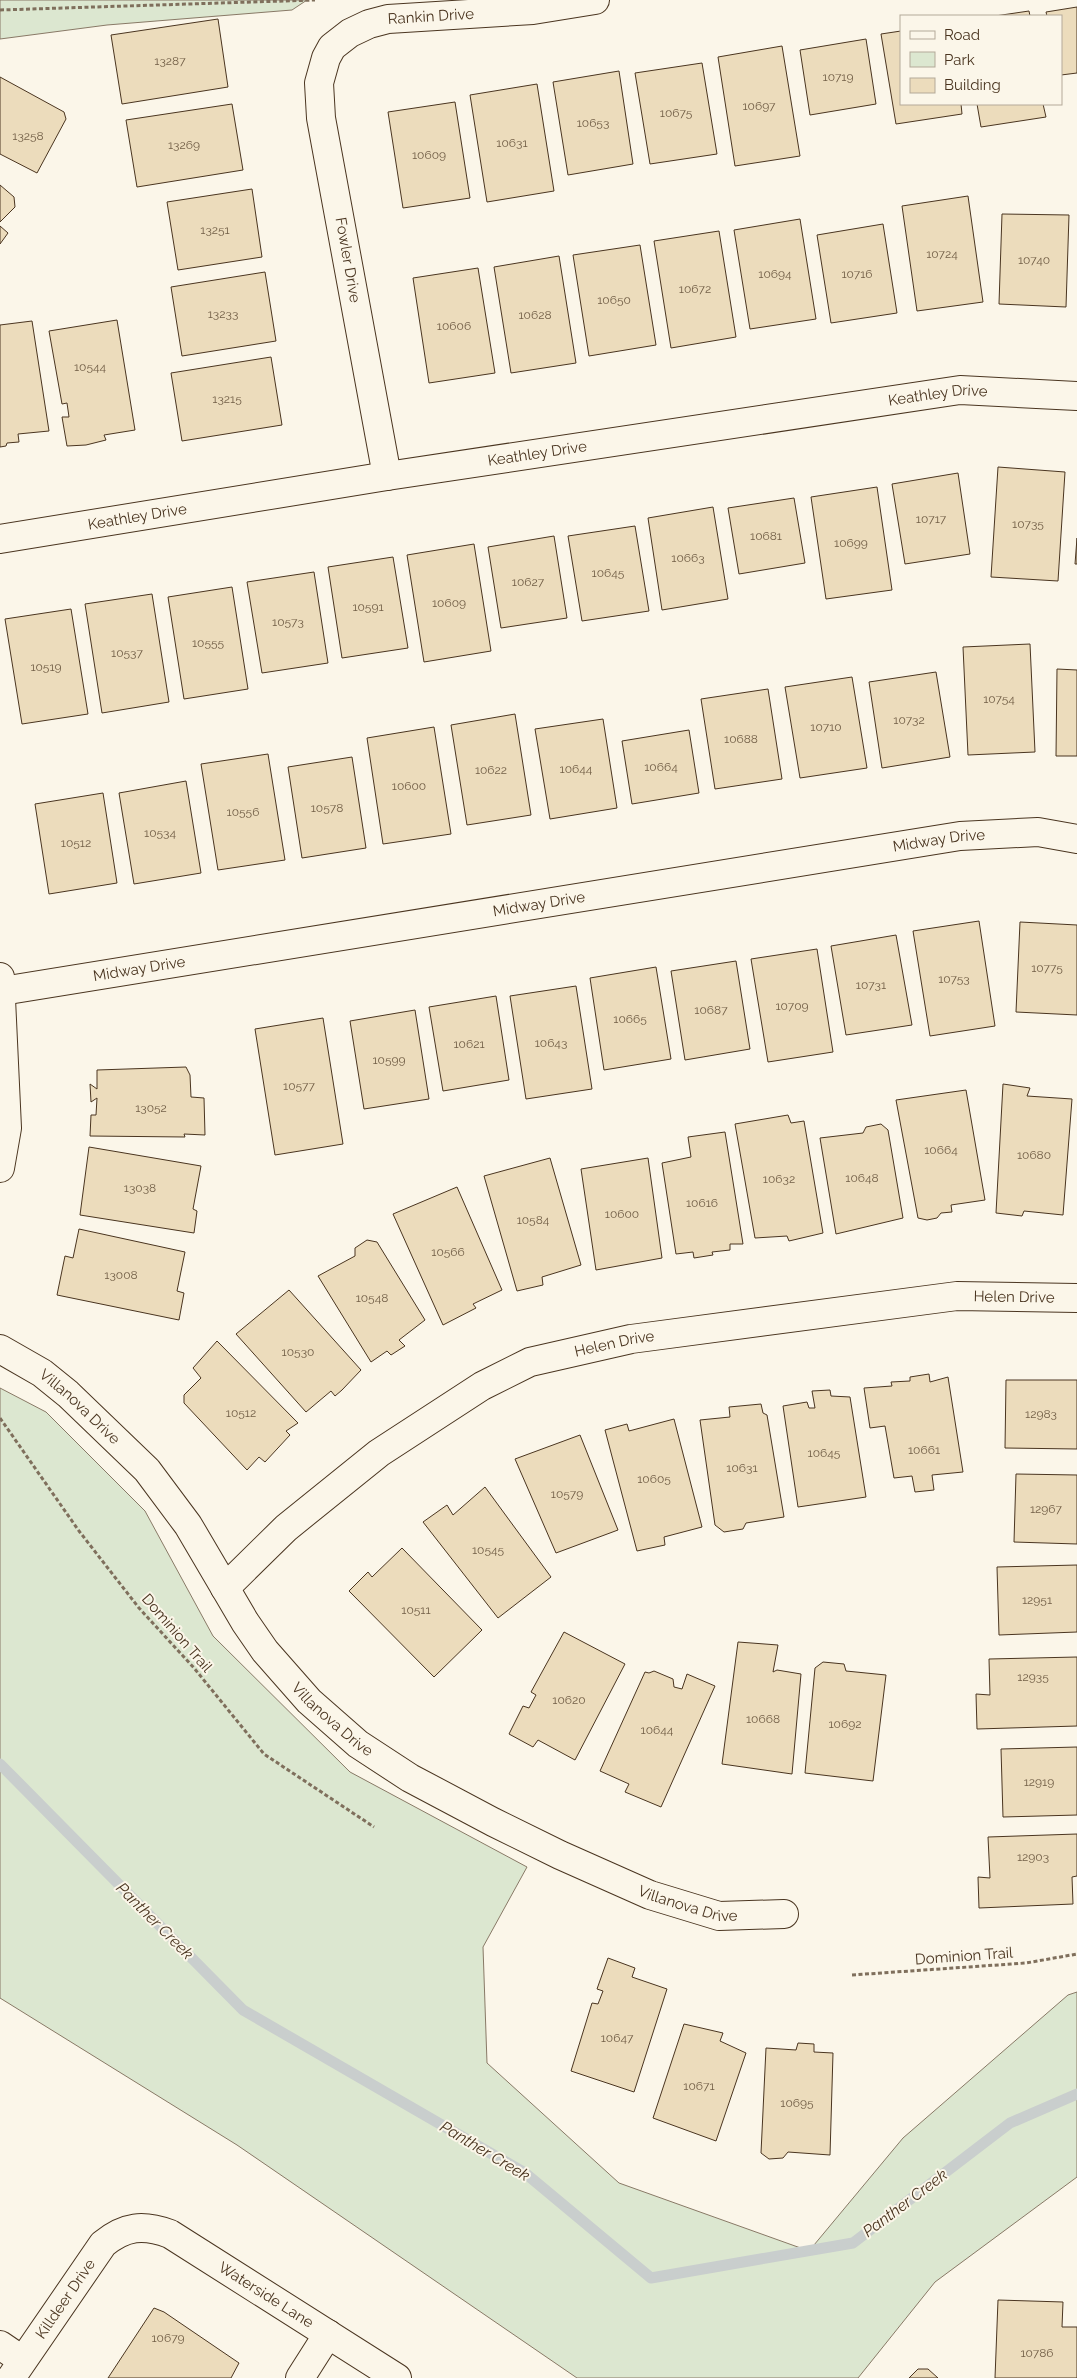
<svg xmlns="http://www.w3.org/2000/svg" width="1077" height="2378" viewBox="0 0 1077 2378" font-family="Raleway,sans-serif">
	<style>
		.green { fill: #dce7d0; stroke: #887966 }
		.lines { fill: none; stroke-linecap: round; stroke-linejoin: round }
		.stream { stroke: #c9cecd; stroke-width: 11 }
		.building { fill: #ecdcbc; stroke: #4a3520 }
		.minor-casing { stroke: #4a3520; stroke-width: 30 }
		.path { stroke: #7f6f5c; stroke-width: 3; stroke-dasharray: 4 2.5; stroke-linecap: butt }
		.minor { stroke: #fbf6e9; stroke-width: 28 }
		.labels { text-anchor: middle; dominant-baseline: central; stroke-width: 4; stroke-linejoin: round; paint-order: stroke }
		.number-label { font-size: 12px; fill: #725f47 }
		.street-label { font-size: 15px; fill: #4a3520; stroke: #fbf6e9 }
		.water-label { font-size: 16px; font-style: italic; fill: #4a3520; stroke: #fbf6e9 }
	</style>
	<rect width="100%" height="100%" fill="#fbf6e9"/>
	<g class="green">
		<path d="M0 0H307L292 10 107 25 0 39Z"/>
		<path d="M0 1388 46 1412 145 1511 213 1636 350 1772 527 1867 483 1947 487 2063 619 2183 809 2251 903 2138 1068 1995 1077 1992V2177L935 2282 858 2378H577L237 2145 0 1998Z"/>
	</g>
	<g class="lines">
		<path class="stream" d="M0 1764 243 2010 525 2173 651 2278 853 2243 1010 2123 1077 2094"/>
	</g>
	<g class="building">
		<path d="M1077 7V73L1061 75V16H1047L1046 12Z"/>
		<path d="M1029 11 1030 16H995Z"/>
		<path d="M218 19 228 87 122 104 111 35Z"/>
		<path d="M901 31V104H961L962 114 896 124 881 34Z"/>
		<path d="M866 39 876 104 810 115 800 50Z"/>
		<path d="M782 46 800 156 735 166 718 57Z"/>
		<path d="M702 63 717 154 650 164 635 73Z"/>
		<path d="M619 71 633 164 568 175 553 82Z"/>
		<path d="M0 77 64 112 66 119 37 173 0 154Z"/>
		<path d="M537 84 554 191 487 202 470 95Z"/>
		<path d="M455 102 470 198 403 208 388 112Z"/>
		<path d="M232 104 243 170 137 187 126 120Z"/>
		<path d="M977 104H1043L1046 117 981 127Z"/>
		<path d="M0 185 14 197 15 207 0 222Z"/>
		<path d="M252 189 262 257 178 270 167 202Z"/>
		<path d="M968 196 983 302 917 311 902 206Z"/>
		<path d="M1002 214 1069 215 1066 307 999 304Z"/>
		<path d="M800 219 816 319 750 329 734 230Z"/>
		<path d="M883 224 897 313 831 323 817 235Z"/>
		<path d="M0 226 8 233 0 244Z"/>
		<path d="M719 231 736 337 671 348 654 241Z"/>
		<path d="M640 245 656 345 589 356 573 255Z"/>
		<path d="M559 256 576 363 511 373 494 267Z"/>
		<path d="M478 268 495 373 429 383 413 278Z"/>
		<path d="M265 272 276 341 182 356 171 287Z"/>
		<path d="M117 320 135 430 104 435 106 440 86 445 67 446 62 417H69L67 403 62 404 49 331Z"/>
		<path d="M32 321 49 431 18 434 19 442 7 443 6 446 0 447V325Z"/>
		<path d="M271 357 282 425 182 441 171 373Z"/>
		<path d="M998 467 1065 472 1058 581 991 577Z"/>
		<path d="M958 473 970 554 905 564 892 484Z"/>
		<path d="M877 487 892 590 826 599 811 497Z"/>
		<path d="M794 498 805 563 739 574 728 508Z"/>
		<path d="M713 507 728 599 662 610 648 518Z"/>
		<path d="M635 526 649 611 582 621 568 536Z"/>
		<path d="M554 536 567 618 501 628 488 547Z"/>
		<path d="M1077 538V564H1075Z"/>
		<path d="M474 544 491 651 424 662 407 555Z"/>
		<path d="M393 557 408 648 342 658 328 567Z"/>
		<path d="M314 572 328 663 262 673 247 582Z"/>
		<path d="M232 587 248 689 184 699 168 597Z"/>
		<path d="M152 594 169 702 102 713 85 604Z"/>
		<path d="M71 609 88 714 22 724 5 619Z"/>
		<path d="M1030 644 1035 752 968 755 963 647Z"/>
		<path d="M1057 669 1077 670V756H1056Z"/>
		<path d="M936 672 950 757 882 768 869 682Z"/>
		<path d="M852 677 867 768 800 778 785 687Z"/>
		<path d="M768 689 782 779 715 789 701 699Z"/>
		<path d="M515 714 531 815 467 825 451 725Z"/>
		<path d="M603 719 617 808 550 819 535 729Z"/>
		<path d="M434 727 451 834 383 844 367 738Z"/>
		<path d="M689 730 699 793 632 804 622 741Z"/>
		<path d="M268 754 285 860 218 870 201 764Z"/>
		<path d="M352 757 366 848 302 858 288 767Z"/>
		<path d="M186 781 201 873 134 884 119 793Z"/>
		<path d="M103 793 117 883 49 894 35 804Z"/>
		<path d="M979 921 995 1026 930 1036 913 931Z"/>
		<path d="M1020 922 1077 925V1015L1016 1012Z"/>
		<path d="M896 935 912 1025 846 1035 831 946Z"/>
		<path d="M817 949 833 1052 768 1062 751 959Z"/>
		<path d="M736 961 750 1049 685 1060 671 971Z"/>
		<path d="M656 967 671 1059 604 1070 590 978Z"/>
		<path d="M576 986 592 1089 526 1099 510 996Z"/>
		<path d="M496 996 509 1080 443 1091 429 1007Z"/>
		<path d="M415 1010 429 1099 364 1109 350 1021Z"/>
		<path d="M323 1018 343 1144 275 1155 255 1029Z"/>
		<path d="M186 1067 190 1075 191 1097 204 1098 205 1135 184 1134 185 1137 90 1136 91 1115H96L97 1098 91 1102 90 1084 97 1089V1070Z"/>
		<path d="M1003 1084 1030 1088 1027 1096 1072 1099 1063 1215 1024 1211 1022 1216 996 1213Z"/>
		<path d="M966 1090 985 1200 951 1205 952 1212 941 1213 937 1218 927 1220 918 1218 896 1100Z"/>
		<path d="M788 1115 791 1123 804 1121 823 1233 789 1241 787 1236 755 1238 735 1124Z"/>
		<path d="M881 1124 888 1130 903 1218 836 1234 820 1138 863 1133 866 1127Z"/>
		<path d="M725 1132 743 1244H730V1250L712 1252 713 1255 694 1258 693 1252 676 1254 662 1163 691 1157 688 1137Z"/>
		<path d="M89 1147 201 1166 193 1209 197 1211 194 1233 80 1215Z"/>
		<path d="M550 1158 581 1265 542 1277 543 1285 517 1291 484 1176Z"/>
		<path d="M648 1158 662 1258 596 1270 581 1169Z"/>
		<path d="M457 1187 502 1290 473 1304 476 1308 443 1325 393 1214Z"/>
		<path d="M79 1229 185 1252 177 1291 184 1293 179 1320 57 1295 65 1256 73 1258Z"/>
		<path d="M367 1240 377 1242 425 1320 399 1340 405 1346 391 1355 387 1351 371 1362 318 1276 355 1256V1248Z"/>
		<path d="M289 1290 361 1370 342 1390 335 1396 331 1391 306 1412 236 1334Z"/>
		<path d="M217 1341 298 1423 286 1431 290 1435 265 1462 259 1457 247 1470 184 1403V1395L201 1378 193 1368Z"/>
		<path d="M929 1374 930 1382 948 1377 963 1472 932 1475 934 1490 915 1492 912 1476 894 1478 885 1426 870 1428 864 1388 892 1386 891 1382 910 1381V1377Z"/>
		<path d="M1006 1380H1077V1449L1005 1448Z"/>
		<path d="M830 1390 831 1396 850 1397 866 1497 798 1507 783 1406 807 1402 809 1408H815L812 1391Z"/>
		<path d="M761 1404 763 1413 767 1415 784 1517 746 1523 743 1529 724 1532 715 1525 700 1420 730 1417 729 1407Z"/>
		<path d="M674 1419 702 1527 664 1537 665 1545 637 1551 605 1430 627 1424 629 1431Z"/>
		<path d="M580 1435 618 1530 556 1553 515 1459Z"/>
		<path d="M1016 1474 1077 1475V1544L1014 1542Z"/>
		<path d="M485 1487 551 1577 498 1618 423 1522 447 1505 453 1515Z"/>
		<path d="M402 1548 482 1630 434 1677 349 1591 368 1572 372 1577Z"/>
		<path d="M1077 1565V1632L999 1635 997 1567Z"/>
		<path d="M564 1632 625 1664 575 1760 538 1740 533 1747 509 1734 523 1706 529 1708 536 1695 531 1692Z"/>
		<path d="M738 1642 778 1645 773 1672 777 1670 801 1674 792 1774 722 1764Z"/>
		<path d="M1077 1657V1726L977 1729 976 1694 990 1695 989 1659Z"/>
		<path d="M823 1662 844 1664 846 1671 886 1675 873 1781 805 1773 815 1668Z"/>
		<path d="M654 1671 673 1679 674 1687 682 1689 687 1674 715 1686 661 1807 625 1792 629 1784 600 1771 645 1672 649 1673Z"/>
		<path d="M1077 1747V1815L1003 1817 1001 1749Z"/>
		<path d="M1077 1834V1876L1072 1877 1073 1904 979 1908 978 1877 990 1878 988 1837Z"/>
		<path d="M608 1958 635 1968 632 1977 667 1989 634 2092 571 2071 592 2003 598 2004 603 1991 597 1989Z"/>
		<path d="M684 2024 723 2033 720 2041 746 2053 716 2141 653 2118Z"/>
		<path d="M798 2043 814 2044V2052L833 2053 830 2155 788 2152 783 2158 769 2159 761 2153 766 2048 796 2050Z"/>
		<path d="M998 2300 1063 2302 1062 2327H1077V2378H995Z"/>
		<path d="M154 2308 164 2312 239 2363 231 2378H108Z"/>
		<path d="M918 2369H928L938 2378H909Z"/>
	</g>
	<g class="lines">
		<g class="minor-casing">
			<g id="minor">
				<path id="s1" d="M387 476 321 118 319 83 326 58 332 47 350 33 369 24 388 19 533 10 595 0"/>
				<path id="s2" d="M0 539 387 476 960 390 1077 396"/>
				<path d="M0 977 7 1128 0 1168"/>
				<path id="s3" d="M2 991 960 836 1038 832 1077 839"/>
				<path id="s4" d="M0 1349 42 1373 68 1394 147 1470 188 1525 245 1622 265 1651 309 1701 358 1744 410 1778 493 1822 560 1855 650 1895 719 1916 784 1914"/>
				<path id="s5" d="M225 1588 286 1528 379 1453 482 1386 530 1362 631 1339 957 1296 1077 1298"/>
				<path d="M0 2345 22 2360"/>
				<path id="s6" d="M11 2378 103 2244C125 2226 143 2224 170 2234L397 2378"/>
				<path d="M300 2378 328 2334"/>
			</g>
		</g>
		<g class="path">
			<path d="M0 10 315 0"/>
			<path d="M0 1418 79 1531 139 1608 194 1668 264 1754 374 1827"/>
			<path d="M852 1975 1026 1963 1077 1954"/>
		</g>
		<use href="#minor" class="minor"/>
	</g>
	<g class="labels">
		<g class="number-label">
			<text x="170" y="61">13287</text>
			<text x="838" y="77">10719</text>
			<text x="759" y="106">10697</text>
			<text x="676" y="113">10675</text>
			<text x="593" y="123">10653</text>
			<text x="28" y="136">13258</text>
			<text x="512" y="143">10631</text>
			<text x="184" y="145">13269</text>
			<text x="429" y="155">10609</text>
			<text x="215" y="230">13251</text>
			<text x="942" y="254">10724</text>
			<text x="1034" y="260">10740</text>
			<text x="775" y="274">10694</text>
			<text x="857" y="274">10716</text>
			<text x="695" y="289">10672</text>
			<text x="614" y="300">10650</text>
			<text x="223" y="314">13233</text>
			<text x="535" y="315">10628</text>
			<text x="454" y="326">10606</text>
			<text x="90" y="367">10544</text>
			<text x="227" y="399">13215</text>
			<text x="931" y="519">10717</text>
			<text x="1028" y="524">10735</text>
			<text x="766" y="536">10681</text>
			<text x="851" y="543">10699</text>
			<text x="688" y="558">10663</text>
			<text x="608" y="573">10645</text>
			<text x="528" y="582">10627</text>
			<text x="449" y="603">10609</text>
			<text x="368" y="607">10591</text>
			<text x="288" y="622">10573</text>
			<text x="208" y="643">10555</text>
			<text x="127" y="653">10537</text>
			<text x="46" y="667">10519</text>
			<text x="999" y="699">10754</text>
			<text x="909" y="720">10732</text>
			<text x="826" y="727">10710</text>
			<text x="741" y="739">10688</text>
			<text x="661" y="767">10664</text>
			<text x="576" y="769">10644</text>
			<text x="491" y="770">10622</text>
			<text x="409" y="786">10600</text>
			<text x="327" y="808">10578</text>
			<text x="243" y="812">10556</text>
			<text x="160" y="833">10534</text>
			<text x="76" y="843">10512</text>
			<text x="1047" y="968">10775</text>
			<text x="954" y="979">10753</text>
			<text x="871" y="985">10731</text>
			<text x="792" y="1006">10709</text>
			<text x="711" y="1010">10687</text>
			<text x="630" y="1019">10665</text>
			<text x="551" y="1043">10643</text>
			<text x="469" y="1044">10621</text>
			<text x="389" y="1060">10599</text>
			<text x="299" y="1086">10577</text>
			<text x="151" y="1108">13052</text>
			<text x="941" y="1150">10664</text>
			<text x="1034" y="1155">10680</text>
			<text x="862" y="1178">10648</text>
			<text x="779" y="1179">10632</text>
			<text x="140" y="1188">13038</text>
			<text x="702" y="1203">10616</text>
			<text x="622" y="1214">10600</text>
			<text x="533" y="1220">10584</text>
			<text x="448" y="1252">10566</text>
			<text x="121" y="1275">13008</text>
			<text x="372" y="1298">10548</text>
			<text x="298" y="1352">10530</text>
			<text x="241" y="1413">10512</text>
			<text x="1041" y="1414">12983</text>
			<text x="924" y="1450">10661</text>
			<text x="824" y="1453">10645</text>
			<text x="742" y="1468">10631</text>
			<text x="654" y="1479">10605</text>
			<text x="567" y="1494">10579</text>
			<text x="1046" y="1509">12967</text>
			<text x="488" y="1550">10545</text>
			<text x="1037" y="1600">12951</text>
			<text x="416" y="1610">10511</text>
			<text x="1033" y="1677">12935</text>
			<text x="569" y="1700">10620</text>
			<text x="763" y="1719">10668</text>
			<text x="845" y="1724">10692</text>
			<text x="657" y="1730">10644</text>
			<text x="1039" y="1782">12919</text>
			<text x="1033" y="1857">12903</text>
			<text x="617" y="2038">10647</text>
			<text x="699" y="2086">10671</text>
			<text x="797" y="2103">10695</text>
			<text x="168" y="2338">10679</text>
			<text x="1037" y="2353">10786</text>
		</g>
		<g class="street-label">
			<text stroke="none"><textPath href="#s1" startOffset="544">Rankin Drive</textPath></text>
			<text transform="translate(348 260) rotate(80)">Fowler Drive</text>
			<text stroke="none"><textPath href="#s2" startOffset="949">Keathley Drive</textPath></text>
			<text stroke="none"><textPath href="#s2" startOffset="544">Keathley Drive</textPath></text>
			<text stroke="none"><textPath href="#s2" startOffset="139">Keathley Drive</textPath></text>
			<text stroke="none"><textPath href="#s3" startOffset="949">Midway Drive</textPath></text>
			<text stroke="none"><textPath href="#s3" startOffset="544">Midway Drive</textPath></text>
			<text stroke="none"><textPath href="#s3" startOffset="139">Midway Drive</textPath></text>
			<text stroke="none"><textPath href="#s5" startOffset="871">Helen Drive</textPath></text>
			<text stroke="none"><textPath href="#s5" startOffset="468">Helen Drive</textPath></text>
			<text stroke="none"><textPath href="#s4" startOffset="99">Villanova Drive</textPath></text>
			<text transform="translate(177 1633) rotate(49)">Dominion Trail</text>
			<text stroke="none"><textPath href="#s4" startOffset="504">Villanova Drive</textPath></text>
			<text stroke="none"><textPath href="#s4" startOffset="908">Villanova Drive</textPath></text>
			<text transform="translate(964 1956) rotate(-4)">Dominion Trail</text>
			<text stroke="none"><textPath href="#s6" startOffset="348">Waterside Lane</textPath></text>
			<text stroke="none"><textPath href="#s6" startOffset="96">Killdeer Drive</textPath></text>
		</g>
		<g class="water-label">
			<text transform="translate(155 1921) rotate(45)">Panther Creek</text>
			<text transform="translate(485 2151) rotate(31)">Panther Creek</text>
			<text transform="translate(905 2203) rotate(-37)">Panther Creek</text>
		</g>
	</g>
	<rect x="900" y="15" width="162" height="90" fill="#fbf6e9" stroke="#b4a999"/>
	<rect x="910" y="31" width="25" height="8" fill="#fbf6e9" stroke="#b4a999"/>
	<text x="944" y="40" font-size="15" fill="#4a3520">Road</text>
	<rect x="910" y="52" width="25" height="15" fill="#dce7d0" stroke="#b4a999"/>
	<text x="944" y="65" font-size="15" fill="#4a3520">Park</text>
	<rect x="910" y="78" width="25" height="15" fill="#ecdcbc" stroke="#b4a999"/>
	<text x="944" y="90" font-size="15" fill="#4a3520">Building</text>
</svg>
